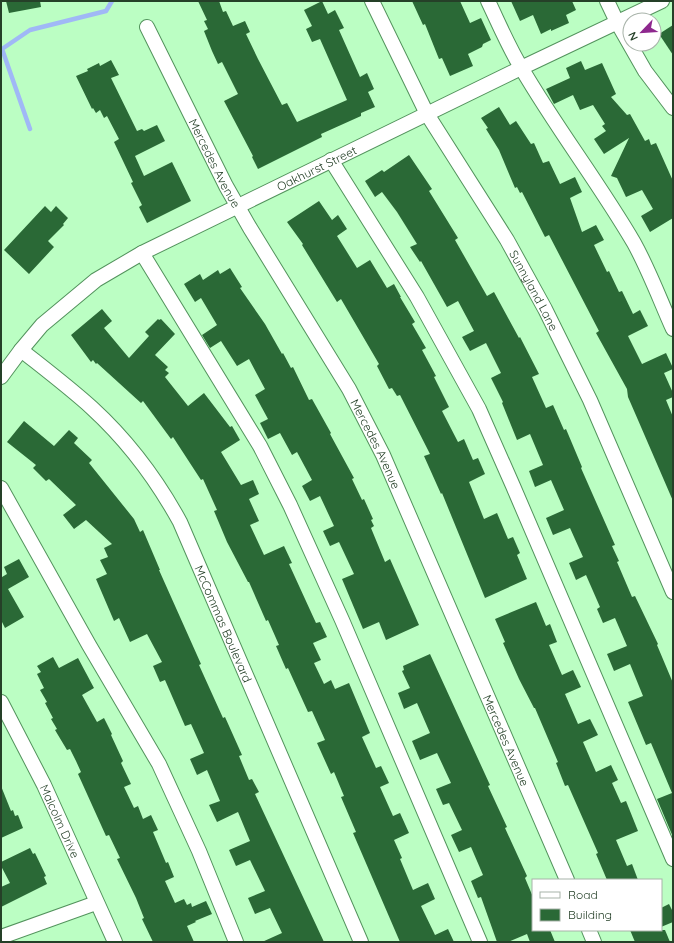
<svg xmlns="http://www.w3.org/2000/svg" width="674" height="943" viewBox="0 0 674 943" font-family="Quicksand,sans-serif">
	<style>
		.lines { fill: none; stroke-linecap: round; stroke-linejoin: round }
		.stream { stroke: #a0b8f6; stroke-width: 4.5 }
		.building { fill: #2a6936 }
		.minor-casing { stroke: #53935d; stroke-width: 16 }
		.minor { stroke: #fff; stroke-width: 14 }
		.labels { text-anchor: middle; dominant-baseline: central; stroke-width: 4; stroke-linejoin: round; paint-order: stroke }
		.street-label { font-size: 12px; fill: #254028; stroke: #fff }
	</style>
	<rect width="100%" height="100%" fill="#bbfec3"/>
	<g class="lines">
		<path class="stream" d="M30 129 2 49 30 30 106 11 112 1"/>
	</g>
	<g class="building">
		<path d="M6 1H40L41 7 9 13Z"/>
		<path d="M198 1H219L223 12 226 11 233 26 245 21 250 32 246 34 258 59 282 105 287 103 297 122 347 100 320 39 312 42 306 29 312 26 304 10 322 1 328 14 335 10 344 28 339 30 360 77 367 73 374 89 368 92 375 107 361 113V116L321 134 322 137 258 169 252 157 253 156 224 101 238 94 222 62 218 64 212 51 204 31 208 29 204 21 207 20Z"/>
		<path d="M412 1H460L470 23 481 18 491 40 483 44 482 47 468 54 473 66 450 76 442 58 439 59 425 24 423 25Z"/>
		<path d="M511 1H572L576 10 566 15 569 23 551 31V29L541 34 533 15 520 21Z"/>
		<path d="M673 25V55L659 34Z"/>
		<path d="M111 60 119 75 111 78 137 131 142 129 144 131 157 125 165 141 135 156 144 176 172 162 191 201 147 223 139 207 142 205 131 183 133 182 114 142 119 139 107 116 104 118 100 110 96 113 93 108 92 109 76 76 88 71 87 69 99 63 100 66Z"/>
		<path d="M581 61 585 70 602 63 616 94 611 97 627 115 630 114 645 141 649 139 651 145 656 143 673 181V218L650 232 641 216 653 209 642 190 626 197 617 178 611 176 629 138 604 154 594 139 606 131 602 126 605 124 593 105 580 110 573 95 554 104 546 89 570 78 566 68Z"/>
		<path d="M499 107 510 125 516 121 531 144 534 143 543 163 549 161 560 184 575 177 582 192 570 198 582 232 596 225 604 240 594 245 607 272 609 271 619 292 622 291 633 314 640 310 648 326 628 336 642 364 666 353 673 368V369L664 373 673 393V397L666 400 673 417V501L638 420 628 397 627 389 596 333 599 331 549 235 545 237 522 192 520 193 517 187 515 188 499 150 486 129 488 128 481 118Z"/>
		<path d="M409 155 432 189 429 191 458 238 455 240 487 296 494 292 519 338 520 337 539 374 532 377 546 408 553 405 564 430 566 429 582 467 581 468 615 545 612 546 619 561 617 562 632 597 635 596 658 644 657 645 673 683V837L657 799 672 793 651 743 646 745 628 702 643 696 630 664 614 671 607 654 627 646 615 618 603 623 597 609 600 607 586 575 576 580 569 563 583 557 570 528 553 535 546 518 564 510 551 480 535 487 529 471 543 465 530 434 517 440 502 403 503 402 491 378 501 373 486 343 470 351 462 337 474 331 458 301 447 307 421 261 420 262 410 247 417 244 397 212 382 192 375 197 365 181 382 170 384 172Z"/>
		<path d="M319 201 332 220 338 215 347 229 337 236 357 268 370 260 387 288 394 284 401 297H400L415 322 412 324 426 348 422 350 436 376 434 377 449 407 442 411 458 442 464 439 473 460 478 458 485 474 469 482 484 519 497 513 508 539 513 537 520 553 517 555 527 579 485 598 442 493 441 494 424 456 430 454 400 395 397 396 392 388 389 389 377 366 379 364 341 299 337 302 302 245 303 244 287 222Z"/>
		<path d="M45 206 51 212 56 206 68 218 63 224 64 225 48 241 54 247 29 274 4 250Z"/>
		<path d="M230 268 242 287 240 288 265 324 282 354 283 353 291 368 293 367 309 400 312 399 331 433 330 434 354 478 352 479 362 500 364 499 373 519 371 520 374 526 371 528 385 562 390 559 419 625 386 640 379 622 363 629 342 579 354 574 339 542 330 546 323 531 334 526 320 496 310 501 302 486 312 480 297 452 292 455 280 433 268 439 260 423 268 419 255 395 265 389 249 359 237 366 221 341 210 348 202 335 217 325 201 298 195 302 184 284 200 274 203 280 218 270 220 274Z"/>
		<path d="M102 309 112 321 104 328 129 358 149 336 145 332 158 319 159 320 161 319 175 334 155 355 168 367 165 370 169 373 165 377 188 406 204 393 230 427 232 426 240 440 221 452 241 485 253 480 259 494 249 499 259 521 250 525 264 555 284 546 292 563 289 564 316 623 320 622 327 637 313 643 321 660 314 663 324 684 331 680 335 689 349 683 370 733 362 737 376 768 381 766 389 783 380 787 393 816 400 813 409 833 394 840 402 858 400 859 413 890 428 883 435 899 421 906 435 935 448 929 454 942H400L353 833 356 832 341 797 344 796 334 772 331 774 317 743 325 740 312 711 308 712 288 668 286 669 276 646 279 645 268 620 266 621 249 582H248L227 542 214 511 217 510 203 479 201 480 173 437 171 439 143 401 141 403 97 363 96 364 93 360 91 362 71 335Z"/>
		<path d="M24 421 54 446 69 430 78 438 74 443 92 460 89 463 134 519 140 532 143 530 160 570H159L201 664 199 665 223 718 225 717 242 755 239 756 249 780 252 779 259 792 255 794 324 942H262L282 933 270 908 255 914 248 898 265 891 250 860 236 866 229 850 250 841 238 812 217 822 209 805 220 801 207 770 197 775 190 759 204 753 191 724 185 726 165 680 160 682 153 666 162 662 147 634 130 642 119 618 114 621 96 579 107 574 100 560 108 557 104 548 112 544 86 520 74 529 63 515 76 505 49 479 46 481 33 468 36 465 7 442Z"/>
		<path d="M19 559 29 577 8 589 24 617 5 628 1 620V576L2 577 7 574 4 567Z"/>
		<path d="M536 602 546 626 550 624 557 642 549 645 562 675 573 670 581 687 565 694 578 724 590 719 598 735 583 742 596 772 611 765 618 780 612 783 621 803 626 801 638 831 616 840 627 866 632 864 638 880H607L596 854 598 853 568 785 565 786 556 763 558 762 535 708H534L519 679 503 643 505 642 495 619Z"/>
		<path d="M430 654 490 785 488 786 507 827 505 828 527 876 525 878 533 897V930H550L555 942H530L527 934 508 942H497L481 897 478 898 471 881 483 875 471 847 459 852 451 835 462 830 449 803 443 805 436 789 451 783 437 753 420 760 412 741 430 733 417 703 404 709 398 693 410 688 402 671 404 670 403 666Z"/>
		<path d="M53 657 59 668 78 658 94 688 82 695 97 722 104 718 112 734 111 735 123 761 121 763 131 784 124 787 134 808 138 806 143 819 151 815 158 830 153 832 166 863 168 862 174 877 165 881 175 903 184 899 187 905 191 903 192 907 206 901 212 914 195 921 196 922 187 926 194 942H153L142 919 144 918 136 898 117 859 120 858 109 835 106 836 78 774 81 772 76 761 70 749 67 750 55 730 57 729 51 719 53 718 45 703 47 702 40 690 44 688 37 674 41 672 37 666Z"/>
		<path d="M1 786 11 811 13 810 15 816 18 815 23 828 1 838Z"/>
		<path d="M30 848 33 854 35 853 46 876 44 877 47 884 1 907V887L10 883 1 866V862Z"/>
		<path d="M669 904 673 912V922L661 927V908Z"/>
		<path d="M630 930H665L670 942H635Z"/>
	</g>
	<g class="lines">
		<g class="minor-casing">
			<g id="minor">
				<path id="s1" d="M372 1 427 114 507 240 545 309 590 400 673 592"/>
				<path d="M488 1C499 24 509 48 522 69 557 129 599 183 634 243 649 270 660 300 673 329"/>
				<path d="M607 1 617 22 645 71 673 108"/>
				<path id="s2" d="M147 27 226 186 250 228 349 389 383 455 567 880"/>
				<path d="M331 160 417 297 479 409 513 486 673 859"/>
				<path d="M142 253 260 446 290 505 342 620 480 942"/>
				<path id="s3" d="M21 350C45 369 70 388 92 408 128 441 157 480 180 522L361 942"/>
				<path id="s4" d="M1 377 21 350 42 325 96 280 142 253 521 68 662 1"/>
				<path d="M1 488 89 645 159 764 199 851 236 942"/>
				<path id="s5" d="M1 702 44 785 115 942"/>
				<path d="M589 930 594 942"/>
				<path d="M1 937 96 903"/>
			</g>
		</g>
		<use href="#minor" class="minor"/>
	</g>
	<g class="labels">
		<g class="street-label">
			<text stroke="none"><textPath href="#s2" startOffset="152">Mercedes Avenue</textPath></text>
			<text stroke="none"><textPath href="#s4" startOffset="384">Oakhurst Street</textPath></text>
			<text stroke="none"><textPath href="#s1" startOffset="332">Sunnyland Lane</textPath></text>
			<text stroke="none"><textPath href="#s2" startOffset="476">Mercedes Avenue</textPath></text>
			<text stroke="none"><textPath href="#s3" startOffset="347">McCommas Boulevard</textPath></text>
			<text stroke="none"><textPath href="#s2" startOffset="800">Mercedes Avenue</textPath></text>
			<text stroke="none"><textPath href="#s5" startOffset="133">Malcolm Drive</textPath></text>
		</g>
	</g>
	<rect width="674" height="943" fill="none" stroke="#254028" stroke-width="4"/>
	<rect x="532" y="879" width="130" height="52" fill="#ffffff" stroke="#a8b3a9"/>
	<rect x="540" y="892" width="20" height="6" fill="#ffffff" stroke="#a8b3a9"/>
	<text x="568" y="899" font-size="12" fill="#254028">Road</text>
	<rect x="540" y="909" width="20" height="12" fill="#2a6936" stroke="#a8b3a9"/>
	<text x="568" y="919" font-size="12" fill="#254028">Building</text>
	<g transform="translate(642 32) rotate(245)"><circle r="19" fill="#ffffff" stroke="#a8b3a9"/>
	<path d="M0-3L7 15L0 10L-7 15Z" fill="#8e288e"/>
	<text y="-6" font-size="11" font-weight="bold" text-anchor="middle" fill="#254028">N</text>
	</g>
</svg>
